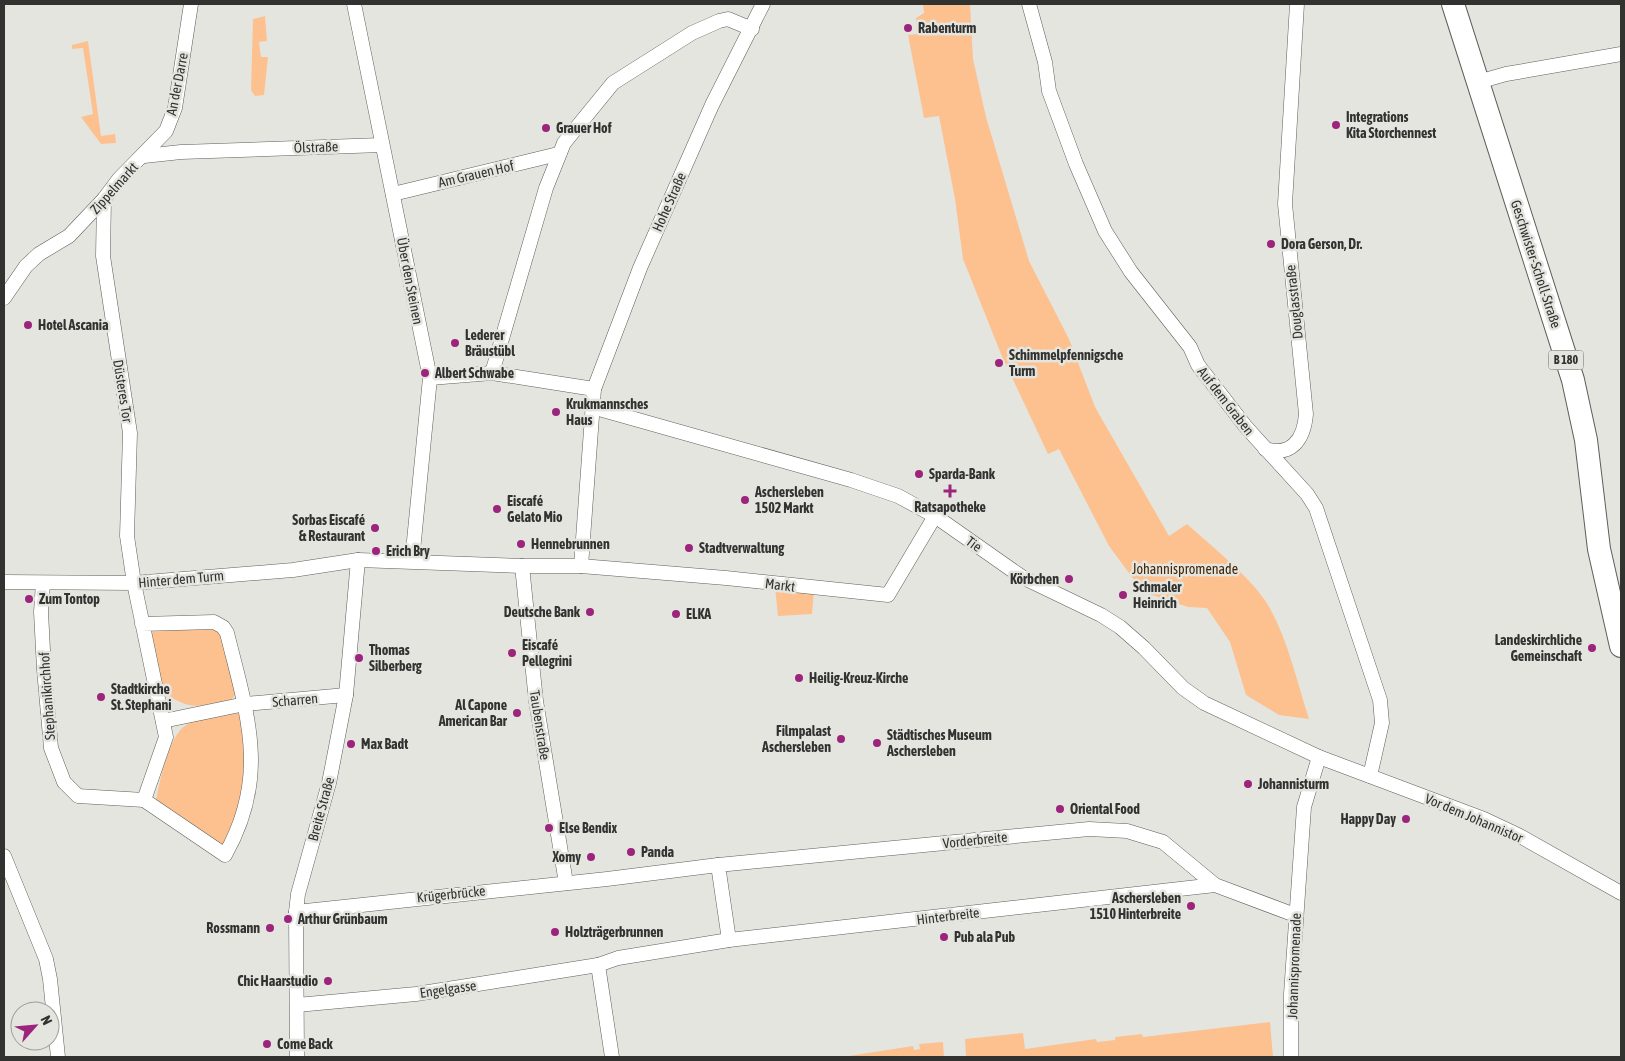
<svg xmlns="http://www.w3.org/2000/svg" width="1625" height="1061" viewBox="0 0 1625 1061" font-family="'Asap Condensed',sans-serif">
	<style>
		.green { fill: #fdc18f }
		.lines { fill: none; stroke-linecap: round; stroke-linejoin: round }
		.street-casing { stroke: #5e5f5a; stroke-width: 15 }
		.primary-casing { stroke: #5e5f5a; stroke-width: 24 }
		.street { stroke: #fff; stroke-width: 14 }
		.primary { stroke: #fff; stroke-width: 22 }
		.poi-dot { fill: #9c247c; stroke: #e5e5e0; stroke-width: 2 }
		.labels { text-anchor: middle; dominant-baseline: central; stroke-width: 5; stroke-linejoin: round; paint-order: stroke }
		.shield { fill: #e5e5e0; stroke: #686865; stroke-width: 1 }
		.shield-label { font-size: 12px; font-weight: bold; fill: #323230 }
		.poi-label { font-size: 14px; font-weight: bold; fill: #323230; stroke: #e5e5e0; text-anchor: start }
		.street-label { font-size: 14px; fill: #323230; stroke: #e5e5e0 }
		.park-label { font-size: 14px; fill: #432506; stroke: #e5e5e0 }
	</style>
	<rect width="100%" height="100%" fill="#e5e5e0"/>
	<g class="green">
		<path d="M923 4H970L973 59 986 117 1029 261 1069 339 1095 407 1169 536 1187 524C1210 545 1253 579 1268 605 1288 639 1297 682 1309 719L1279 715 1246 695 1230 642 1207 608 1188 607 1143 592 1109 546 1059 449 1048 454 1001 354 963 259 955 199 939 116 924 118 908 35 917 34 916 18 924 13Z"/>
		<path d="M265 16 267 41 259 42 261 57H268L264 95 255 96 251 90 253 19Z"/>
		<path d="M88 41 101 136 115 134 116 143 101 144 81 117 93 114 83 48 72 49V45Z"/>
		<path d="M775 587 814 590 812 614 778 616Z"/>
		<path d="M213 627 223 634 236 694 231 700C197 707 192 711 162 692L149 632Z"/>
		<path d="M240 713 246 745 242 811 224 847 156 801C159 783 169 735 186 725 201 716 223 716 240 713Z"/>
		<path d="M1270 1022 1273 1057H953L966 1056 965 1039 1023 1033 1025 1049 1096 1039 1097 1042 1115 1040V1037L1142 1034 1143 1037Z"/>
		<path d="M943 1042 944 1057H842L913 1046 914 1050 920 1049 919 1044Z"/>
	</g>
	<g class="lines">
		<g class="street-casing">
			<g id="street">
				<path d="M354 4 430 378 412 561"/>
				<path d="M1029 4 1045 62 1049 91 1076 164 1105 231 1131 272 1190 347 1198 365 1246 427 1307 494 1316 508 1380 700 1382 723 1370 776"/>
				<path d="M1478 82 1506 74 1621 54"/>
				<path d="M144 156 181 152 382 145"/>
				<path d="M393 194 558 154"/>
				<path d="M104 199 103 256 130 433 127 536 134 583 166 737 144 800 225 855C270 776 247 714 227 633L223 627 214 622 142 624"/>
				<path d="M4 298 26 266 39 254 69 236 104 199 119 179 166 131 175 108 191 4"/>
				<path d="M492 373 546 188 564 143 613 83 692 33 719 21 728 19 752 29"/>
				<path d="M430 378 492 373 594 389"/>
				<path d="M592 407 851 480 898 496 935 516 1022 577 1101 615 1120 627 1144 648 1183 688 1204 703 1319 757 1484 819 1518 835 1621 893"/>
				<path d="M1265 449C1292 457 1304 439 1306 414L1285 204 1297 4"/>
				<path d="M522 566 536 701 566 883"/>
				<path d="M581 566 594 389 640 268 712 105 763 4"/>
				<path d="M4 582 134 583 293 570 358 560 522 566H581L726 578 888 595 935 516"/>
				<path d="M43 583 41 612 44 669 51 748 64 782 78 796 144 800"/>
				<path d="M163 721 245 704 346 695"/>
				<path d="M4 856 46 959 50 979 58 1057"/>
				<path d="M296 912 607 879 718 865"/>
				<path d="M729 940 718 865 1089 829 1127 831 1163 842 1215 885"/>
				<path d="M598 965 612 1057"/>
				<path d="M297 1005 416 994 598 965 618 958 729 940 1215 885 1295 915"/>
				<path d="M297 1057 296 912 298 894 329 783 346 695 358 560"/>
				<path d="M1291 1057V994L1304 807 1319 757"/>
			</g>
		</g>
		<g class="primary-casing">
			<path id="primary" d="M1453 4 1573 380 1586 440 1599 549 1621 646"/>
		</g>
		<use href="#street" class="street"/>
		<use href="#primary" class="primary"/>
	</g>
	<g class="poi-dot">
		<circle cx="908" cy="28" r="5"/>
		<circle cx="1336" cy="125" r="5"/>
		<circle cx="546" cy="128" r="5"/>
		<circle cx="1271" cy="244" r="5"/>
		<circle cx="28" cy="325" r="5"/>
		<circle cx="455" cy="343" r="5"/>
		<circle cx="999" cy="363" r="5"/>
		<circle cx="425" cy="373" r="5"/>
		<circle cx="556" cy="412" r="5"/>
		<circle cx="919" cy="474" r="5"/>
		<path d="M947.5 483.5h5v5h5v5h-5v5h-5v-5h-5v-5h5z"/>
		<circle cx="745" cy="500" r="5"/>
		<circle cx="497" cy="509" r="5"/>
		<circle cx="375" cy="528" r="5"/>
		<circle cx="521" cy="544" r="5"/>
		<circle cx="689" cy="548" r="5"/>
		<circle cx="376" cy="551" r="5"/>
		<circle cx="1069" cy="579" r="5"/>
		<circle cx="1123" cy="595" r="5"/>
		<circle cx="29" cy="599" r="5"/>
		<circle cx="590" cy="612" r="5"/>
		<circle cx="676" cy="614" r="5"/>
		<circle cx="1592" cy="648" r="5"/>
		<circle cx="512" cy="653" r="5"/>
		<circle cx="359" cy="658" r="5"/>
		<circle cx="799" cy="678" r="5"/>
		<circle cx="101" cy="697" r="5"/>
		<circle cx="517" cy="713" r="5"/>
		<circle cx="841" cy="739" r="5"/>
		<circle cx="877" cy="743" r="5"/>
		<circle cx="351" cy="744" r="5"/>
		<circle cx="1248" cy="784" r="5"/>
		<circle cx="1060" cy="809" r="5"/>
		<circle cx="1406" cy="819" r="5"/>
		<circle cx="549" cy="828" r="5"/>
		<circle cx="631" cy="852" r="5"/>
		<circle cx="591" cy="857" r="5"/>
		<circle cx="1191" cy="906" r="5"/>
		<circle cx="288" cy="919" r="5"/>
		<circle cx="270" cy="928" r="5"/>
		<circle cx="555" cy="932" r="5"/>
		<circle cx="944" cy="937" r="5"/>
		<circle cx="328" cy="981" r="5"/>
		<circle cx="267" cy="1044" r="5"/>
	</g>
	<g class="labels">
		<rect class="shield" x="1548.5" y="350.5" width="35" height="19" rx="4"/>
		<g class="shield-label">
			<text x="1566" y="360">B 180</text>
		</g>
		<g class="poi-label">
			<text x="918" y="28">Rabenturm</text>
			<text x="1346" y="117">Integrations<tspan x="1346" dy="16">Kita Storchennest</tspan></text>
			<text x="556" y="128">Grauer Hof</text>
			<text x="1281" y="244">Dora Gerson, Dr.</text>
			<text x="38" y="325">Hotel Ascania</text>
			<text x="465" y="335">Lederer<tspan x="465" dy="16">Bräustübl</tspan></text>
			<text x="1009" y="355">Schimmelpfennigsche<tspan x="1009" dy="16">Turm</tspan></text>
			<text x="435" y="373">Albert Schwabe</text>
			<text x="566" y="404">Krukmannsches<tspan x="566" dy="16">Haus</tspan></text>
			<text x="929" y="474">Sparda-Bank</text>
			<text x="755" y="492">Aschersleben<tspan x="755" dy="16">1502 Markt</tspan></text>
			<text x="507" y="501">Eiscafé<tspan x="507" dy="16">Gelato Mio</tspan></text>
			<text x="950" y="507" text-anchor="middle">Ratsapotheke</text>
			<text x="365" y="520" text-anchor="end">Sorbas Eiscafé<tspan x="365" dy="16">&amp; Restaurant</tspan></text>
			<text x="531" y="544">Hennebrunnen</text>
			<text x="699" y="548">Stadtverwaltung</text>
			<text x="386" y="551">Erich Bry</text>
			<text x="1059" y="579" text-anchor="end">Körbchen</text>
			<text x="1133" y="587">Schmaler<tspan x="1133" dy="16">Heinrich</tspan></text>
			<text x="39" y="599">Zum Tontop</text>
			<text x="580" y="612" text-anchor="end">Deutsche Bank</text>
			<text x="686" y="614">ELKA</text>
			<text x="1582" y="640" text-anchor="end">Landeskirchliche<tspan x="1582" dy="16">Gemeinschaft</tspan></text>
			<text x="522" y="645">Eiscafé<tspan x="522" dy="16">Pellegrini</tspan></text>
			<text x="369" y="650">Thomas<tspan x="369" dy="16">Silberberg</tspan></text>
			<text x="809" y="678">Heilig-Kreuz-Kirche</text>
			<text x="111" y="689">Stadtkirche<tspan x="111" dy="16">St. Stephani</tspan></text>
			<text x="507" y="705" text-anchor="end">Al Capone<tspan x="507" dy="16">American Bar</tspan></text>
			<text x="831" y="731" text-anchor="end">Filmpalast<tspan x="831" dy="16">Aschersleben</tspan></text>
			<text x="887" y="735">Städtisches Museum<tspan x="887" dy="16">Aschersleben</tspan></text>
			<text x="361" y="744">Max Badt</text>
			<text x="1258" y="784">Johannisturm</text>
			<text x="1070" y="809">Oriental Food</text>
			<text x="1396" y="819" text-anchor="end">Happy Day</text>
			<text x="559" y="828">Else Bendix</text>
			<text x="641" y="852">Panda</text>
			<text x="581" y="857" text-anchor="end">Xomy</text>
			<text x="1181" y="898" text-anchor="end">Aschersleben<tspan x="1181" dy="16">1510 Hinterbreite</tspan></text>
			<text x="298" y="919">Arthur Grünbaum</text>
			<text x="260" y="928" text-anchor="end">Rossmann</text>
			<text x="565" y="932">Holzträgerbrunnen</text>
			<text x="954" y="937">Pub ala Pub</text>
			<text x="318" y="981" text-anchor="end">Chic Haarstudio</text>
			<text x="277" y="1044">Come Back</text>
		</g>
		<g class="street-label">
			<text transform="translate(177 84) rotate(-79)">An der Darre</text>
			<text transform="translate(316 147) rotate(-2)">Ölstraße</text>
			<text transform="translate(476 174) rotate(-13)">Am Grauen Hof</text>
			<text transform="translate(114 188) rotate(-48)">Zippelmarkt</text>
			<text transform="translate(669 202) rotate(-66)">Hohe Straße</text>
			<text transform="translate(1536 264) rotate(72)">Geschwister-Scholl-Straße</text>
			<text transform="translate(410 281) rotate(79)">Über den Steinen</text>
			<text transform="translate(1294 302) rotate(-96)">Douglasstraße</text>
			<text transform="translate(123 391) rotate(81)">Düsteres Tor</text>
			<text transform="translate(1226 401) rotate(52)">Auf dem Graben</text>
			<text transform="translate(974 544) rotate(36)">Tie</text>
			<text transform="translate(181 579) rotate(-5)">Hinter dem Turm</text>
			<text transform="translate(780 585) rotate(7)">Markt</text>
			<text transform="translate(47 696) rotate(-94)">Stephanikirchhof</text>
			<text transform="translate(295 700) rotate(-5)">Scharren</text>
			<text transform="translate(540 725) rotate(81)">Taubenstraße</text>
			<text transform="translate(321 809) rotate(-75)">Breite Straße</text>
			<text transform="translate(1474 818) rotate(23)">Vor dem Johannistor</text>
			<text transform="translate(975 840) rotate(-6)">Vorderbreite</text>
			<text transform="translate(451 894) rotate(-6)">Krügerbrücke</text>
			<text transform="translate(948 916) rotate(-7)">Hinterbreite</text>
			<text transform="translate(1294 966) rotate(-88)">Johannispromenade</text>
			<text transform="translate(448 989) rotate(-8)">Engelgasse</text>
		</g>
		<g class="park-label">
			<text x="1185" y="569">Johannispromenade</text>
		</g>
	</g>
	<rect width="1625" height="1061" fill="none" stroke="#323230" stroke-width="10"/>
	<g transform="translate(35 1026) rotate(63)"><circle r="24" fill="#e5e5e0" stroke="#9d9d9a"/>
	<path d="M0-4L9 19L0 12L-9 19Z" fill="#9c247c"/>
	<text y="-8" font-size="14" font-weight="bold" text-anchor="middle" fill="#323230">N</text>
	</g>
</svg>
